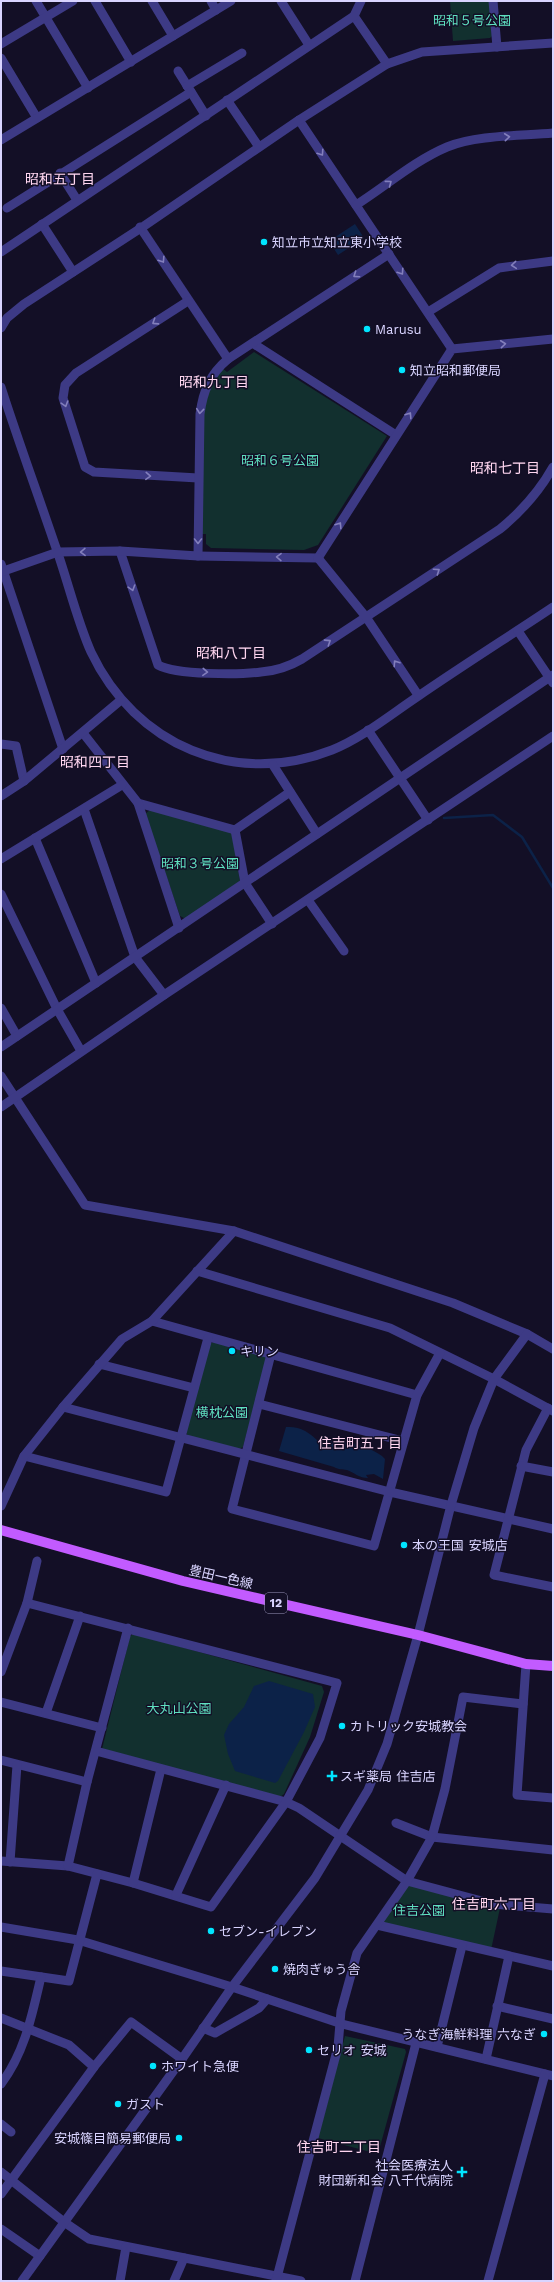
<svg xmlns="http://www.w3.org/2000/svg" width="554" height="2282" viewBox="0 0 554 2282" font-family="'Work Sans','Noto Sans JP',sans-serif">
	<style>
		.green { fill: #12302f }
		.water { fill: #0c2248 }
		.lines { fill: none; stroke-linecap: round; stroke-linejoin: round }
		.stream { stroke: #0c2248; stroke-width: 2.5 }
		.minor { stroke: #3d3a85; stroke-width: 9 }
		.major { stroke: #c25bff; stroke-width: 10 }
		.oneway { stroke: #837fbc }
		.poi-dot { fill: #00e5ff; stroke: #130f26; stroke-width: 1.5 }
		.labels { text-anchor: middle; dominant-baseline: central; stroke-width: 3; stroke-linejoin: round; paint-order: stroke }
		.shield { fill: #130f26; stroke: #9e99be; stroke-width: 1 }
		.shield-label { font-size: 12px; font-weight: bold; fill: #d9d4ff }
		.park-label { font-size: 13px; fill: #5fe0c0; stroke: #130f26 }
		.poi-label { font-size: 13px; fill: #d9d4ff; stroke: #130f26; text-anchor: start }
		.street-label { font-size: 13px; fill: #d9d4ff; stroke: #130f26 }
		.neighbourhood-label { font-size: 14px; fill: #ffd6f0; stroke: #130f26 }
	</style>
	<rect width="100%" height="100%" fill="#130f26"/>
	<g class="green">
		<path d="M450 1H490L492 36 490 38 453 41Z"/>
		<path d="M254 352 387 436 318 545 304 550 211 548 206 544V534H201L203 415 206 395 222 368 227 372Z"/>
		<path d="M150 810 230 831 232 834 240 881 186 919 180 916 145 814Z"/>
		<path d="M213 1342 266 1356 267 1358 243 1447 239 1449 188 1436 186 1432 210 1344Z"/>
		<path d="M134 1634 322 1686 324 1692 310 1737 284 1794 279 1798 102 1749 130 1636Z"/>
		<path d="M408 1884 500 1908 491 1950 381 1924Z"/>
		<path d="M345 2036 405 2049 406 2052 378 2154 318 2138Z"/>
	</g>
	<g class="water">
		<path d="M355 224 364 238 338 255 329 241Z"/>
		<path d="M286 1427C300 1426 309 1432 319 1442L327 1439C336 1443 341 1441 350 1443 361 1445 378 1451 385 1459L383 1479 374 1474 366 1475 368 1478C359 1478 355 1473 347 1470 342 1469 339 1470 334 1467L279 1451Z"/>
		<path d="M269 1681 313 1694 315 1707 304 1732 278 1781 275 1783 235 1771 228 1754 224 1735 229 1724 244 1707 254 1686Z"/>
	</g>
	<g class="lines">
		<path class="stream" d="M444 818 493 815 522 837 553 888"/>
		<g class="minor">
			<path d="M36 1 88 88"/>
			<path d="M95 1 131 62"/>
			<path d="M152 1 173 36"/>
			<path d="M211 1 216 10"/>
			<path d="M281 1 309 45"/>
			<path d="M493 1 497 47"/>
			<path d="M354 16 387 64"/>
			<path d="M1 44 73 1"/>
			<path d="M1 58 37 118"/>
			<path d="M178 71 206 116"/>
			<path d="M187 86 242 53"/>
			<path d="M227 100 259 147"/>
			<path d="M299 120 452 349"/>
			<path d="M1 140 231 1"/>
			<path d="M60 173 77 200"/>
			<path d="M356 205C386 186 414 161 447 147 477 135 520 136 553 133"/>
			<path d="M7 208 191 92"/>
			<path d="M42 224 73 272"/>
			<path d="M140 227 228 359"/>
			<path d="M1 252 354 16 361 1"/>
			<path d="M188 301 76 373 65 385 63 398 85 467 94 472 198 478"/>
			<path d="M428 312 499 268 553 261"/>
			<path d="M1 328 7 318 24 304 144 226 299 120 387 64 422 52 553 43"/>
			<path d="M254 344 396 435"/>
			<path d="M1 387C18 440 37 492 55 545 67 578 77 621 91 652 135 745 235 788 332 750 362 738 390 715 417 697 462 666 508 637 553 607"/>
			<path d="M120 551 158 665C176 675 239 675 261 672 275 671 290 666 302 659L500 529C522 511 539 492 553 467"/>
			<path d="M198 556 318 558"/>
			<path d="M318 558 452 349 553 339"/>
			<path d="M318 558 366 617 418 695"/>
			<path d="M1 564 63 749"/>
			<path d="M1 572 58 552 120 551 198 556 200 414C203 391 210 374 228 359L389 254"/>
			<path d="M518 631 553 683"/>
			<path d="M368 730 428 820"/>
			<path d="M83 733 138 803 235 830 290 792"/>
			<path d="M1 744 16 746 24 781"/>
			<path d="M273 765 317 834"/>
			<path d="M1 796 24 781 121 700"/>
			<path d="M138 803 179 928"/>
			<path d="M84 809 135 957 164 995"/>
			<path d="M235 830 245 883 272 924"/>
			<path d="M35 838 96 983"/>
			<path d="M1 859 122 785"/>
			<path d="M1 894 57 1009 81 1051"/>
			<path d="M308 900 344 951"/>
			<path d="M1 1008 17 1036"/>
			<path d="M1 1047 553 675"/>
			<path d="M1 1076 85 1205 234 1231 453 1303 527 1334 553 1349"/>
			<path d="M1 1107 164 995 553 736"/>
			<path d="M197 1271 390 1328 494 1379 553 1411"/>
			<path d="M152 1321 417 1395"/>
			<path d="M271 1354 232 1509 374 1546 417 1395 440 1353"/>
			<path d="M99 1364 194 1388"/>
			<path d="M259 1404 403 1441"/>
			<path d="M63 1407 390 1492 553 1529"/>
			<path d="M548 1408 526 1450 494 1575 553 1587"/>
			<path d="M24 1456 166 1492 208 1338"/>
			<path d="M521 1466 553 1472"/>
			<path d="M1 1506 24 1456 63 1407 122 1339 152 1321 234 1231"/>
			<path d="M526 1664 517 1795 553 1798"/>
			<path d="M1 1672 27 1603 37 1561"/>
			<path d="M1 1702 102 1728"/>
			<path d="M46 1713 80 1616"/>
			<path d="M96 1751 286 1802 299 1808 407 1881 493 1904 553 1909"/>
			<path d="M1 1760 87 1782"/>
			<path d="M396 1823 432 1837 553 1850"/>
			<path d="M1 1861 68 1866 133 1883 211 1907 286 1802 320 1738 337 1683 27 1603"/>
			<path d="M10 1862 17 1765"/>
			<path d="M68 1866 87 1782 128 1628"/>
			<path d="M133 1883 161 1769"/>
			<path d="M176 1895 226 1785"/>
			<path d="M377 1925 553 1966"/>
			<path d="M1 1927 78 1940 232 1987 342 2024 553 2076"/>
			<path d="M1 1971 69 1981 97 1874"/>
			<path d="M497 2006 553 2019"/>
			<path d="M1 2018 69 2045 94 2067"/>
			<path d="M203 2028 215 2033 259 2008 267 1999"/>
			<path d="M437 2047 462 1946"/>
			<path d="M486 2059 509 1956"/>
			<path d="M1 2084C25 2052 32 2015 41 1977"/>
			<path d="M1 2124 11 2132"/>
			<path d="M1 2172 64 2222 89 2239 301 2281"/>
			<path d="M1 2194 94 2067 131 2022 182 2059"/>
			<path d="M1 2229 40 2256"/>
			<path d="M22 2281 182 2059 232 1987 315 1878 368 1790 387 1744 418 1635 451 1505 474 1428 494 1379 527 1334"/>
			<path d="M120 2281 126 2247"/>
			<path d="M174 2281 184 2258"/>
			<path d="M276 2281 338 2047 341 2011 357 1953 407 1881 432 1837 445 1789 463 1697 523 1704"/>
			<path d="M355 2281 416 2043"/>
			<path d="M488 2281 545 2074"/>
		</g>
		<path class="major" d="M1 1530 183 1581 418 1635 526 1664 553 1666"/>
	</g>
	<defs><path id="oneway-chevron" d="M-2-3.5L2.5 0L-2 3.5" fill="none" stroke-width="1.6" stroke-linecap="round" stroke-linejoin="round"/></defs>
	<g class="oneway">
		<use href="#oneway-chevron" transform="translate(507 137) rotate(-6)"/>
		<use href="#oneway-chevron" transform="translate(321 153) rotate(56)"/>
		<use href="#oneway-chevron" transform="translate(389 183) rotate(-37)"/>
		<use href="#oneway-chevron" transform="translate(162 260) rotate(57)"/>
		<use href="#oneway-chevron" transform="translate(514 265) rotate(175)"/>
		<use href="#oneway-chevron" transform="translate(401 272) rotate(56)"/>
		<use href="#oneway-chevron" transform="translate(356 275) rotate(146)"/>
		<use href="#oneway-chevron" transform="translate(155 322) rotate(147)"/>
		<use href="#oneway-chevron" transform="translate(503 344) rotate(-6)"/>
		<use href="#oneway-chevron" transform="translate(65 404) rotate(73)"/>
		<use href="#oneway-chevron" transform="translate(200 411) rotate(96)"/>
		<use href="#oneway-chevron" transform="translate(409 415) rotate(-57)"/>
		<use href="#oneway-chevron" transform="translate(148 476) rotate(3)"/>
		<use href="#oneway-chevron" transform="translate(339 525) rotate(-57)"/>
		<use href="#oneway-chevron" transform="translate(198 541) rotate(90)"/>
		<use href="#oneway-chevron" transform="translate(83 552) rotate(179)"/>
		<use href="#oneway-chevron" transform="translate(279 557) rotate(-179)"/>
		<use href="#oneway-chevron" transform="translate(437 571) rotate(-34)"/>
		<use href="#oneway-chevron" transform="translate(132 588) rotate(73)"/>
		<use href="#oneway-chevron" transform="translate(328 642) rotate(-33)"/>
		<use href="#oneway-chevron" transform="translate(396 663) rotate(-124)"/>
		<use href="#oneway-chevron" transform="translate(205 672) rotate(3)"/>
	</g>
	<g class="poi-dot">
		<circle cx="264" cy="242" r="4"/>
		<circle cx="367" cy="329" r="4"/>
		<circle cx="402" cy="370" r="4"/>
		<circle cx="232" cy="1351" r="4"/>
		<circle cx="404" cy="1545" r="4"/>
		<circle cx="342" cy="1726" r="4"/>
		<path d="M330 1770h4v4h4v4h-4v4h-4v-4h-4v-4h4z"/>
		<circle cx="211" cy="1931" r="4"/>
		<circle cx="275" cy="1969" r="4"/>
		<circle cx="544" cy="2034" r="4"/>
		<circle cx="309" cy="2050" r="4"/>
		<circle cx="153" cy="2066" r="4"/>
		<circle cx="118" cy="2104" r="4"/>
		<circle cx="179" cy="2138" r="4"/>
		<path d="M460 2166h4v4h4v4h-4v4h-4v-4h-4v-4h4z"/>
	</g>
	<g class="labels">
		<rect class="shield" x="265" y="1593" width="22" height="20" rx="3"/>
		<g class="shield-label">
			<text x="276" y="1603">12</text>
		</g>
		<g class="park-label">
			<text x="472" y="20">昭和５号公園</text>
			<text x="280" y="460">昭和６号公園</text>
			<text x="200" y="863">昭和３号公園</text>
			<text x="222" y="1412">横枕公園</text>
			<text x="179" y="1708">大丸山公園</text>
			<text x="419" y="1910">住吉公園</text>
		</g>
		<g class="poi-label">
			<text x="272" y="242">知立市立知立東小学校</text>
			<text x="375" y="329">Marusu</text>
			<text x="410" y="370">知立昭和郵便局</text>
			<text x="240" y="1351">キリン</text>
			<text x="412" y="1545">本の王国 安城店</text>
			<text x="350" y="1726">カトリック安城教会</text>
			<text x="340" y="1776">スギ薬局 住吉店</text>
			<text x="219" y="1931">セブン-イレブン</text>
			<text x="283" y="1969">焼肉ぎゅう舎</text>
			<text x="536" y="2034" text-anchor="end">うなぎ海鮮料理 六なぎ</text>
			<text x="317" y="2050">セリオ 安城</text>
			<text x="161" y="2066">ホワイト急便</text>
			<text x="126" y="2104">ガスト</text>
			<text x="171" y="2138" text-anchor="end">安城篠目簡易郵便局</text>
			<text x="453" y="2165" text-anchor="end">社会医療法人<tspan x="453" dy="15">財団新和会 八千代病院</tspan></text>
		</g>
		<g class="street-label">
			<text transform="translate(221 1577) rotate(13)">豊田一色線</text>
		</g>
		<g class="neighbourhood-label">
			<text x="60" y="179">昭和五丁目</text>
			<text x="214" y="382">昭和九丁目</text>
			<text x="505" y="468">昭和七丁目</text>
			<text x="231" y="653">昭和八丁目</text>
			<text x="95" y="762">昭和四丁目</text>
			<text x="360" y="1443">住吉町五丁目</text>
			<text x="494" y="1904">住吉町六丁目</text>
			<text x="339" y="2147">住吉町二丁目</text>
		</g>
	</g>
	<rect width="554" height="2282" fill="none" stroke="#d9d4ff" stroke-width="4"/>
</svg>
